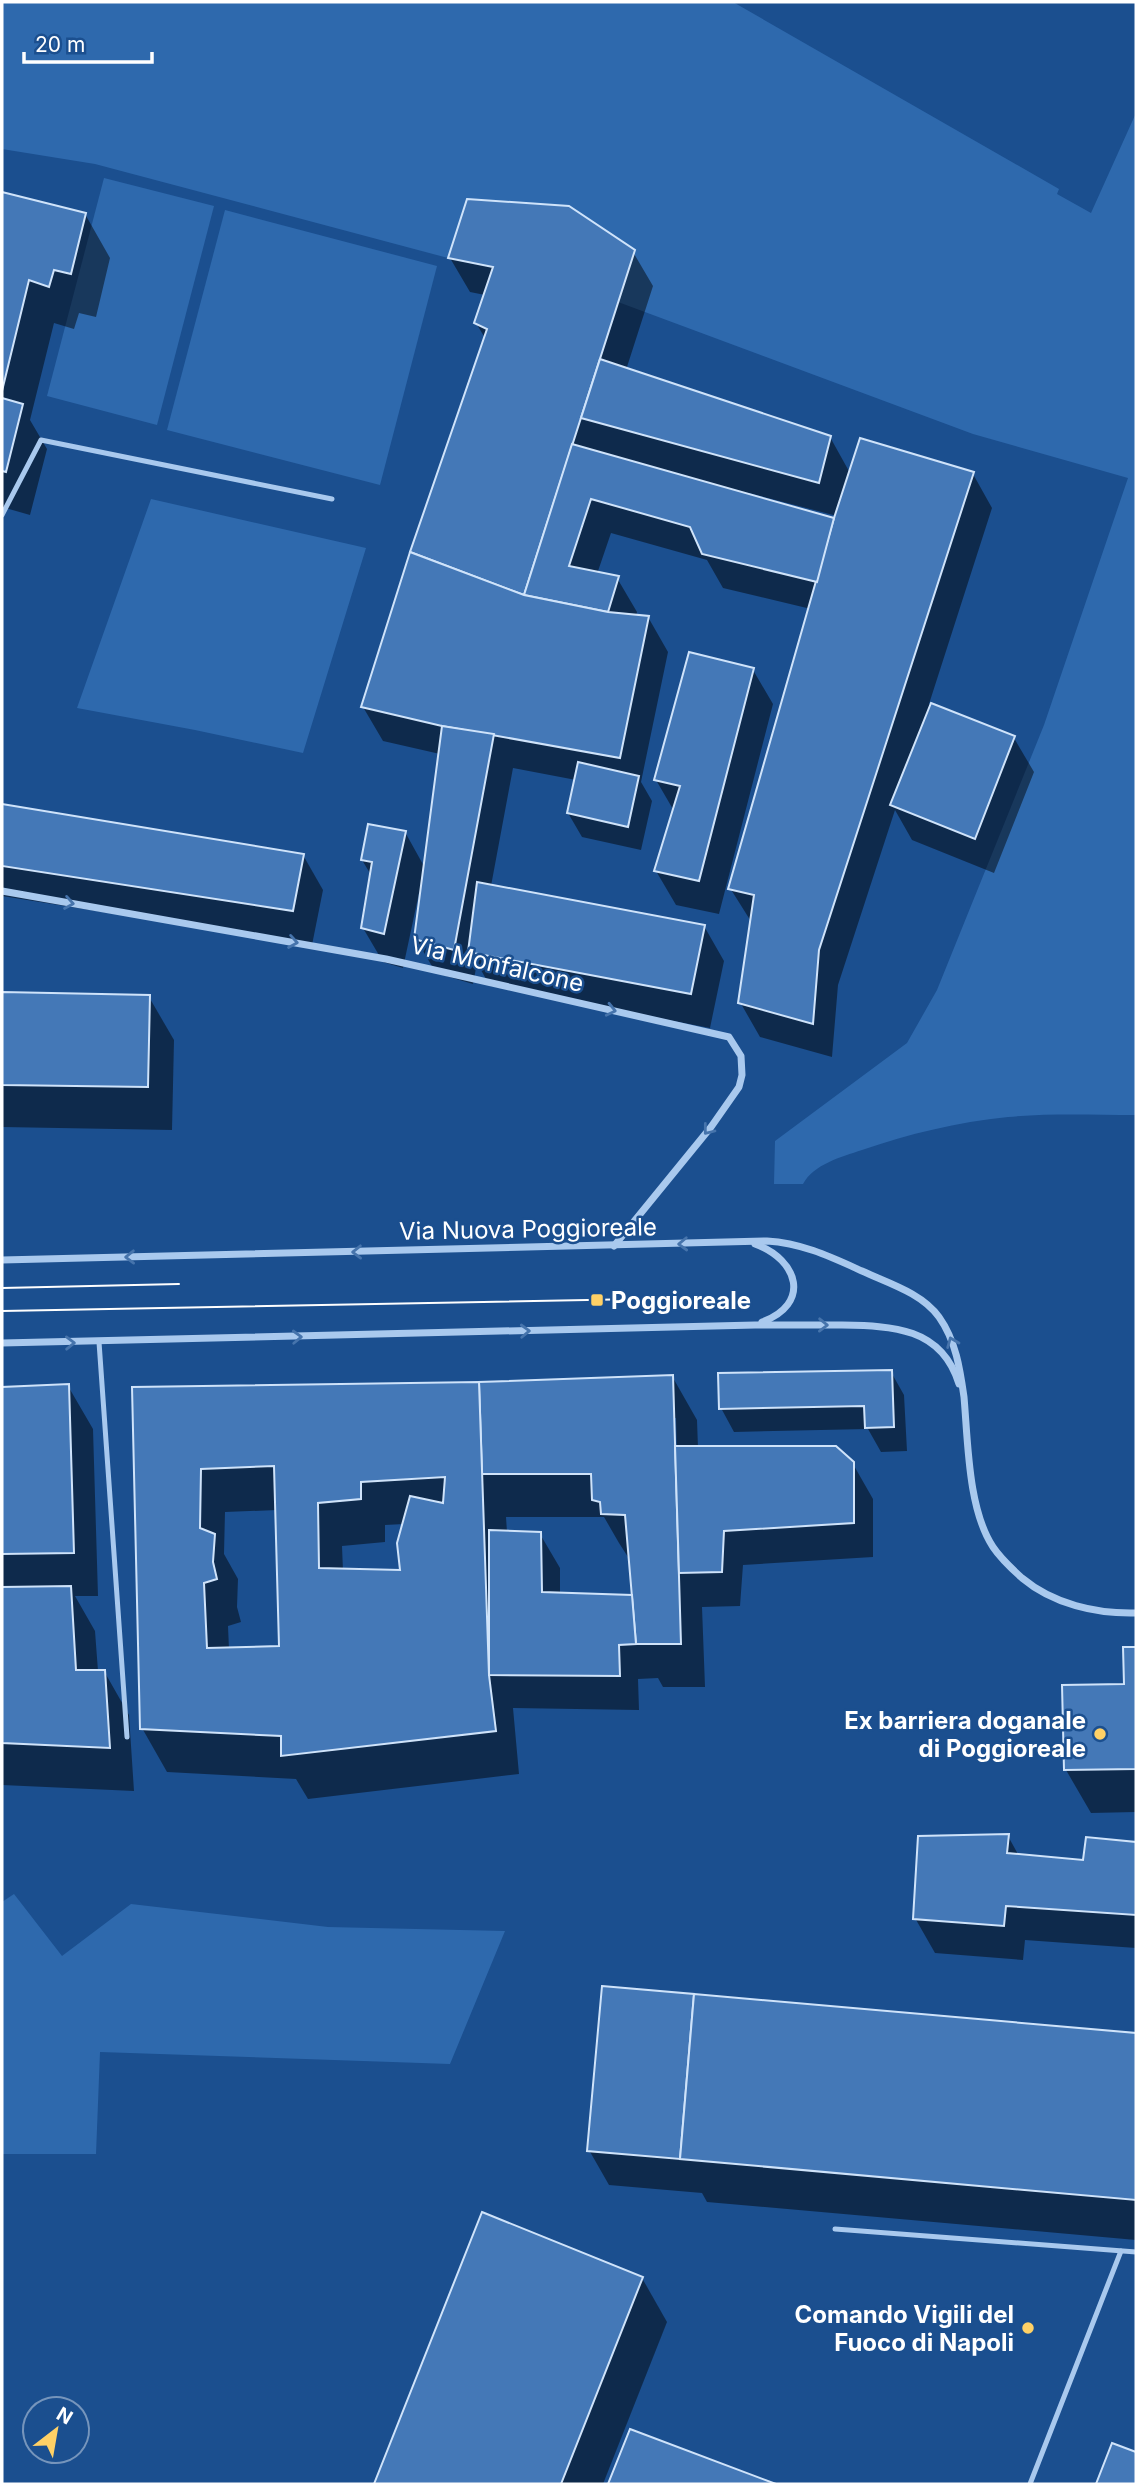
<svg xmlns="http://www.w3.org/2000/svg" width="1138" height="2486" viewBox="0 0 1138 2486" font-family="Inter,sans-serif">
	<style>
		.green { fill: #2e69ad }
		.shadow { fill: #0007; fill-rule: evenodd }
		.building { fill: #4478b7; stroke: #cfe3fa; stroke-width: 2; fill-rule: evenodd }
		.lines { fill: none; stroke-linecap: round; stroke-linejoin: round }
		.service { stroke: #a9c9ee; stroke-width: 5 }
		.minor { stroke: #a9c9ee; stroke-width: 7 }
		.tram { stroke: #fff; stroke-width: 2 }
		.oneway { stroke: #4674ac }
		.poi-dot { fill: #ffd166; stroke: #1b4f8f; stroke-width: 2.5 }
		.labels { text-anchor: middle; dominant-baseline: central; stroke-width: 5; stroke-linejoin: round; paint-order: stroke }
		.street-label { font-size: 24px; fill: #fff; stroke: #1b4f8f }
		.poi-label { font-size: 24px; font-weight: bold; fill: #fff; stroke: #1b4f8f; text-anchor: end }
	</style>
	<rect width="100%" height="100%" fill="#1b4f8f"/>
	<g class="green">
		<path d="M2 2H733L1059 189 1057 194 1091 213 1136 113V1115C1094 1115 1050 1113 1008 1117 957 1122 909 1134 862 1150 841 1157 814 1164 803 1184H774L775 1141 907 1043 937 990 1044 725 1128 478 973 434 618 302 635 250 569 206 467 199 448 258 95 164 2 149Z"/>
		<path d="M104 178 214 206 157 425 47 396Z"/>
		<path d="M225 210 437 266 380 485 167 430Z"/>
		<path d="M151 499 366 548 303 753 195 730 77 708Z"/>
		<path d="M14 1894 62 1956 131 1904 328 1927 505 1931 450 2064 100 2052 96 2154H2V1902Z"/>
	</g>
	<g class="shadow">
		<path d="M2 193 85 214 110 258 96 317 79 313 74 329 54 323 30 420 47 449 30 515 2 507Z"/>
		<path d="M633 252 653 286 626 370 830 437 850 473 973 474 992 508 929 704 1014 738 1034 772 994 873 912 840 895 810 838 985 832 1057 760 1037 740 1002 752 923 730 888 811 609 723 588 707 560 611 533 597 574 617 578 637 612 636 616 648 617 668 652 641 782 652 801 641 850 582 837 568 813 576 780 513 768 491 886 704 926 724 961 710 1028 490 986 477 963 473 984 436 973 416 939 422 893H419L403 968 383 962 363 928 371 875 362 860 405 832 425 868 440 754 383 741 363 707 485 338 476 323 485 295 470 292 450 258ZM749 493 837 516 835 521 749 496Z"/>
		<path d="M753 670 773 704 719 914 676 905 656 871 674 811 656 780Z"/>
		<path d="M2 806 303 855 323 890 312 945 2 896Z"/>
		<path d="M2 994 149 997 174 1040 172 1130 2 1127Z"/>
		<path d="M891 1372 904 1395 907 1451 881 1452 868 1429 734 1432 721 1408Z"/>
		<path d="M672 1376 697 1420 698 1448 853 1464 873 1499V1557L743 1565 740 1606 702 1607 705 1687H663L658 1678 638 1679 639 1710 513 1708 519 1774 308 1799 296 1779 167 1772 142 1728 134 1388 479 1384ZM673 1418H676L677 1455H674ZM277 1510 281 1648 229 1649 228 1626 241 1622 237 1607 238 1579 224 1554 225 1512ZM506 1517H604L619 1543 628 1557H631L634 1603 560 1594V1568L540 1534 507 1532ZM404 1524 402 1572 343 1571 342 1546 385 1542V1525Z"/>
		<path d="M68 1386 93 1429 98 1596H75L95 1631 98 1671H104L129 1715 134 1791 2 1785V1389Z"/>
		<path d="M1125 1649H1136V1812L1091 1813 1066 1770 1126 1685Z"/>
		<path d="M1008 1836 1019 1856 1085 1862 1088 1839 1136 1844V1948L1025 1940 1023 1960 935 1953 915 1918Z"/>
		<path d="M604 1987 1136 2035V2240L707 2202 702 2193 609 2185 589 2150Z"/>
		<path d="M483 2215 642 2278 667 2322 603 2484H376Z"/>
		<path d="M631 2431 771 2484H610Z"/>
	</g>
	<g class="building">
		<path d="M2 192 86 213 71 274 54 270 49 287 29 280 2 391Z"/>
		<path d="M467 199 569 206 635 250 524 595 410 552 487 329 474 323 493 267 448 258Z"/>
		<path d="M600 359 831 436 819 483 581 418Z"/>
		<path d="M2 398 23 404 6 472 2 471Z"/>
		<path d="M860 438 974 472 819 950 813 1024 738 1003 754 895 728 889 834 518Z"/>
		<path d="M572 444 834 518 817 582 702 554 690 527 591 499 569 566 619 576 608 612 524 595Z"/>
		<path d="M410 552 524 595 608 612 649 616 620 758 442 726 361 707Z"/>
		<path d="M689 652 754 668 699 881 654 871 680 786 654 780Z"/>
		<path d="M931 703 1015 736 975 839 890 805Z"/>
		<path d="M442 726 494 734 454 950 414 939Z"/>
		<path d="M578 762 639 776 628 827 567 813Z"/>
		<path d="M2 804 304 854 293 911 2 866Z"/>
		<path d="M368 824 406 831 384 934 361 928 372 862 361 860Z"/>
		<path d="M477 882 705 925 691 994 468 952Z"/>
		<path d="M2 992 150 995 148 1087 2 1085Z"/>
		<path d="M892 1370 894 1427 865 1428 864 1406 719 1409 718 1373Z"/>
		<path d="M673 1375 681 1644H636L625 1515 601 1514 600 1502 592 1500 591 1474H482L479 1382Z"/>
		<path d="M479 1382 489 1675 496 1731 281 1756V1736L140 1729 132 1387ZM274 1466 279 1646 207 1648 204 1583 217 1579 213 1562 215 1534 200 1528 201 1469ZM445 1477 443 1503 410 1496 397 1543 400 1570 319 1568 318 1503 361 1499V1482Z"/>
		<path d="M69 1384 74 1553 2 1554V1387Z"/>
		<path d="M675 1446H836L854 1462V1523L724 1531 722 1572 679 1573Z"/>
		<path d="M489 1530 541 1532 542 1592 632 1595 636 1644 619 1645 620 1676 489 1675Z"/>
		<path d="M71 1586 76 1670H105L110 1748 2 1743V1587Z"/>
		<path d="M1123 1647H1136V1769L1064 1770 1062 1685 1124 1684Z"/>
		<path d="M1009 1834 1007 1853 1083 1860 1086 1837 1136 1842V1915L1006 1906 1004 1926 913 1919 918 1836Z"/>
		<path d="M602 1986 694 1994 680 2159 587 2151Z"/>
		<path d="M694 1994 1136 2033V2200L680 2159Z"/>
		<path d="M482 2212 643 2277 561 2484H374Z"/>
		<path d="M630 2429 776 2484H608Z"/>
		<path d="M1112 2443 1136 2452V2484H1096Z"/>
	</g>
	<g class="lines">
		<g class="service">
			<path d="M2 515 41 440 332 499"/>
			<path d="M99 1342 127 1737"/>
			<path d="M835 2229 1136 2252"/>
			<path d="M1030 2484 1121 2251"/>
		</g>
		<g class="minor">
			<path d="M2 891 386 959 729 1037 741 1056 742 1075 739 1087 711 1127 614 1246"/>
			<path d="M755 1244C799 1260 811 1304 762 1322"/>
			<path d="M2 1260 767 1241C802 1243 831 1257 862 1271 888 1283 922 1293 939 1317 956 1341 960 1369 964 1397 968 1442 968 1509 993 1547 1001 1559 1012 1569 1022 1578 1053 1604 1096 1614 1136 1613"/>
			<path d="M2 1343 755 1325C782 1325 810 1325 837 1325 889 1326 941 1325 959 1384"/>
		</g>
		<g class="tram">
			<path d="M2 1288 179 1284"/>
			<path d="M2 1311 692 1298"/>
		</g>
	</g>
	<defs><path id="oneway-chevron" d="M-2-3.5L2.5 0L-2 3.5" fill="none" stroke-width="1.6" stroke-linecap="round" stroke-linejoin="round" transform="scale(1.75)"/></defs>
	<g class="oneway">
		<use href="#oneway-chevron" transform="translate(69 903) rotate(10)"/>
		<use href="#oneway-chevron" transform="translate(293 942) rotate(10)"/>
		<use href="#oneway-chevron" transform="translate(611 1010) rotate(13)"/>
		<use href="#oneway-chevron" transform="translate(708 1130) rotate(128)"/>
		<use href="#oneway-chevron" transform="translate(683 1244) rotate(178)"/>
		<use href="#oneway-chevron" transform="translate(357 1252) rotate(179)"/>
		<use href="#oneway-chevron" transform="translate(130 1257) rotate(179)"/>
		<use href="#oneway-chevron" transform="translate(823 1325) rotate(1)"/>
		<use href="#oneway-chevron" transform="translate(525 1331) rotate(-2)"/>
		<use href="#oneway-chevron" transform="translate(297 1337) rotate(-2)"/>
		<use href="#oneway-chevron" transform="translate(952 1342) rotate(-112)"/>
		<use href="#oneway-chevron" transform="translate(70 1343) rotate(-1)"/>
	</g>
	<g class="poi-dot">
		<rect x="590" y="1293" width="14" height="14" rx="3.5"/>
		<circle cx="1100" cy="1734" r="7"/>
		<circle cx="1028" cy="2328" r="7"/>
	</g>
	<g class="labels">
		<g class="street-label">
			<text transform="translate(497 964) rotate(13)">Via Monfalcone</text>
			<text transform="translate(528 1229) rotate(-1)">Via Nuova Poggioreale</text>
		</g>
		<g class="poi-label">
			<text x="611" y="1300" text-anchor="start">Poggioreale</text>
			<text x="1086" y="1720">Ex barriera doganale<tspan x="1086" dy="28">di Poggioreale</tspan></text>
			<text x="1014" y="2314">Comando Vigili del<tspan x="1014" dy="28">Fuoco di Napoli</tspan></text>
		</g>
	</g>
	<rect width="1138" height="2486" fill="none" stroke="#ffffff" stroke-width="7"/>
	<g transform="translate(56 2430) rotate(31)"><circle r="33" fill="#1b4f8f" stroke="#7695bc" stroke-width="2"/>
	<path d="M0-5L12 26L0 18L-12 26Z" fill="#ffd166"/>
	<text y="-10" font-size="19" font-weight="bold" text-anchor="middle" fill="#ffffff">N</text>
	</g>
	<path d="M24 52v10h128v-10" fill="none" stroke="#ffffff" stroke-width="3.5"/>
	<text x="35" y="52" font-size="21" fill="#ffffff" stroke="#1b4f8f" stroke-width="5" paint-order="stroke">20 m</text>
</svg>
